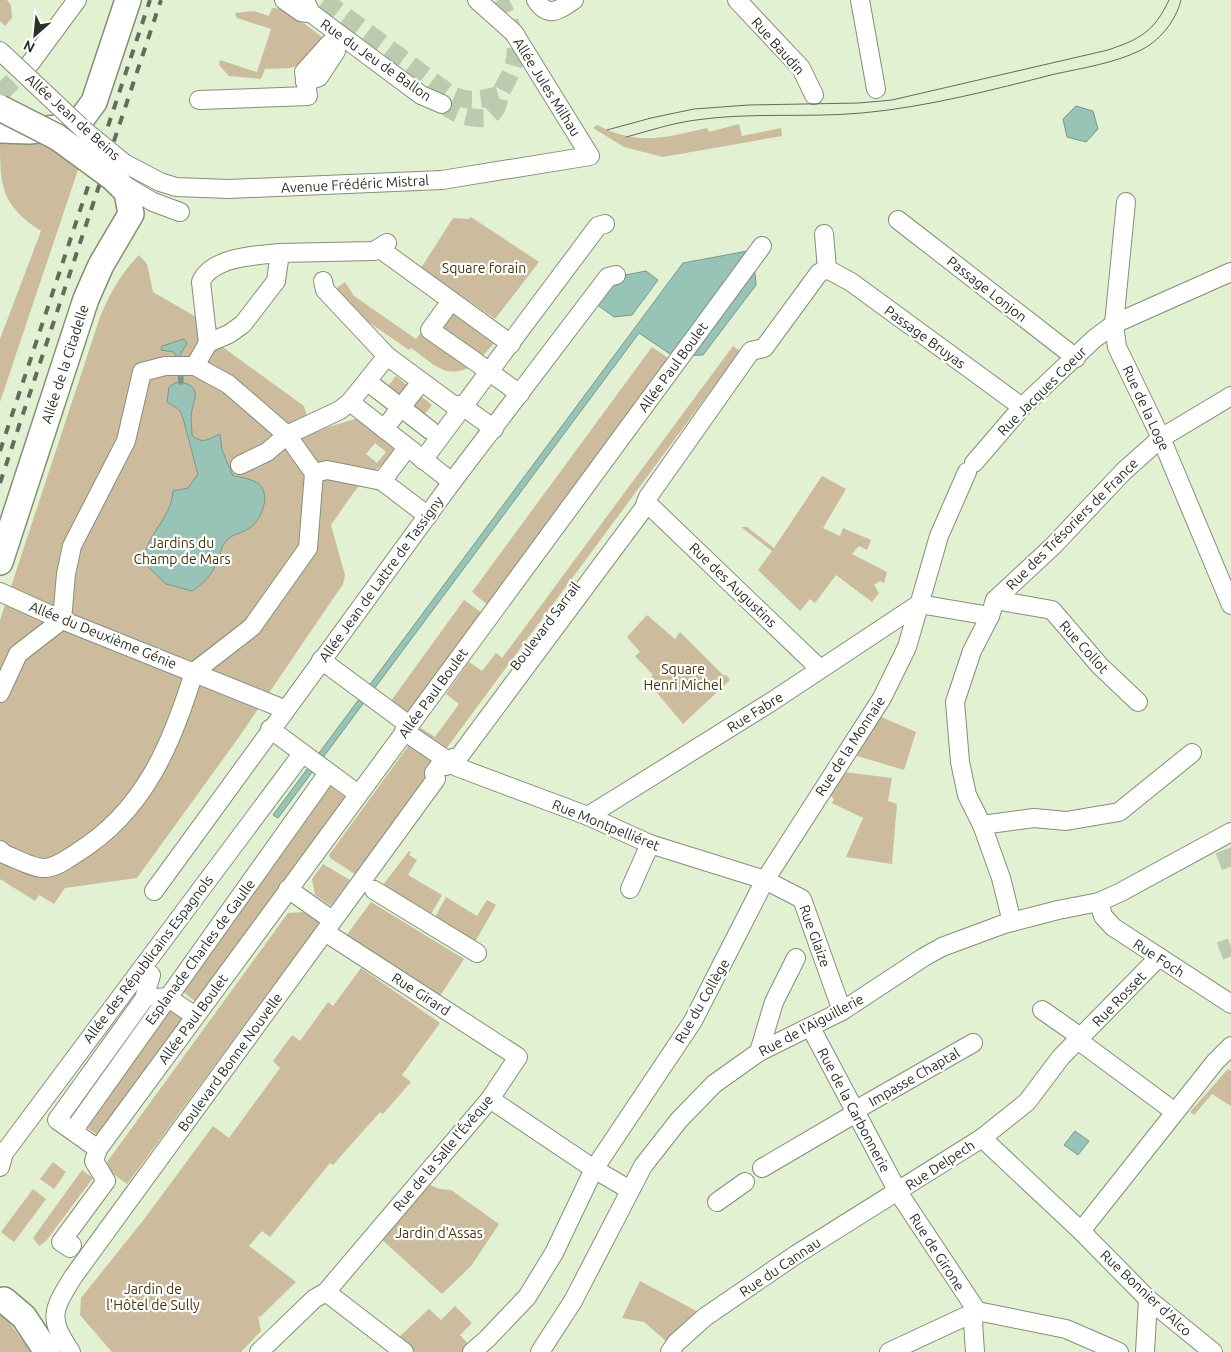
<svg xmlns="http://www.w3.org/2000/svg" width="1231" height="1352" viewBox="0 0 1231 1352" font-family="Ubuntu,sans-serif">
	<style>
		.green { fill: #ccbc9d; fill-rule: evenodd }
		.water { fill: #98c4b8; stroke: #77988c }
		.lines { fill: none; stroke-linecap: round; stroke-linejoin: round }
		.stream { stroke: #77988c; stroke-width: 5.5 }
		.street-tunnel { stroke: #bccaaf; stroke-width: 18; stroke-dasharray: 18 9; stroke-linecap: butt }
		.street-casing { stroke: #829174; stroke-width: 20 }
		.secondary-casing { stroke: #829174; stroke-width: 28 }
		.street { stroke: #fff; stroke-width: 18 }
		.secondary { stroke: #fff; stroke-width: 25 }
		.tram { stroke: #636c5b; stroke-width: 1 }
		.rail { stroke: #636c5b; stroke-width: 4; stroke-dasharray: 9 9; stroke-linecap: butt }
		.street-bridge-casing { stroke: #829174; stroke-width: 20; stroke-linecap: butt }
		.secondary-bridge-casing { stroke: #829174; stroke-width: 28; stroke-linecap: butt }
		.street-bridge { stroke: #fff; stroke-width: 18 }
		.secondary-bridge { stroke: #fff; stroke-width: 25 }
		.labels { text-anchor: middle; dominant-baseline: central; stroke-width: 4.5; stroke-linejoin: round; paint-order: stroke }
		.street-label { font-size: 14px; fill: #2a3024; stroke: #fff }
		.park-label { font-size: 14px; fill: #473407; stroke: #fff }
	</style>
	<rect width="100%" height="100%" fill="#e1f1d2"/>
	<g class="green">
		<path d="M0 0H7L11 5 12 18 5 26 0 21Z"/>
		<path d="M272 8 285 9 322 37 323 41C300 70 301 68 265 69L261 79 229 76 219 65 220 60 257 72 271 29 237 18 235 13 254 11 269 16Z"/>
		<path d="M739 124 742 136 781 128 782 136 663 157 624 147 593 128 597 125C638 146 664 138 707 128L709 132Z"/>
		<path d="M0 138 41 139 80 164 0 402V339L41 231C0 204 0 185 0 138Z"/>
		<path d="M471 217 539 262 495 319 421 268 453 218 469 219Z"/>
		<path d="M139 255 147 264 153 292 196 317 202 332 304 406 307 416 319 430 358 418 393 446 394 449C385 468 375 467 364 480 352 493 342 510 331 525L345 575 343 584 239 737 137 878 65 888 54 904 39 895 35 901 0 879V620L100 317C110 293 121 273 139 255ZM375 443 386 452 377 463 366 454Z"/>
		<path d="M345 282 354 296 416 339 424 328 473 365C447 382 433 363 411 348L409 350 364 319 336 292 337 288Z"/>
		<path d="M451 306 497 340 479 360 436 327Z"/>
		<path d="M733 346 740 351 443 753 418 733 421 728 435 737 459 704 446 694 469 662 482 671 496 653 502 658Z"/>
		<path d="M652 347 671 360 489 606 472 592Z"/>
		<path d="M396 376 412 389 401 403 385 390Z"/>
		<path d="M416 392 432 405 421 419 405 407Z"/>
		<path d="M822 476 846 489 823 528 840 536 843 528 871 540 867 550 859 546 852 554 887 572 884 583 880 581 874 585 879 593 872 602 836 575 815 603 810 599 800 611 758 570 772 551 741 527H747L774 548Z"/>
		<path d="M464 600 482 613 408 715 391 701Z"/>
		<path d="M647 615 675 639 680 632 724 676 726 675 730 680 683 724 648 682 653 675 635 656 640 652 627 637Z"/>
		<path d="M879 716 916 732 904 770 854 755Z"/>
		<path d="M409 745 416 746 438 760 355 874 330 858 329 855Z"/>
		<path d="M844 772 892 778 888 801 897 804 892 864 846 857 863 818 832 803 834 799 830 795Z"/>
		<path d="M330 786 346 798 197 1003 181 990Z"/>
		<path d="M409 851 411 852 409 855 417 860 408 875 442 895 431 914 383 885Z"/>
		<path d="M323 864 350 880 331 906 315 895 312 879Z"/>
		<path d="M446 897 477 916 487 900 496 905 475 942 435 917Z"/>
		<path d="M371 902 464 959 440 996 346 936Z"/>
		<path d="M307 912 317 918 318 925 127 1184 109 1171 107 1162 288 913Z"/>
		<path d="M361 968 440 1023 402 1075 411 1082 383 1114 380 1112 333 1165 330 1163 270 1237 262 1231 249 1246 296 1282 260 1317 258 1316 261 1331 241 1352H112L80 1315 81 1298 145 1218 213 1126 229 1138 280 1068 273 1061 292 1035 300 1041 328 1002 333 1006Z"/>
		<path d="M169 1007 185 1018 100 1137 85 1126Z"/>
		<path d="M1228 1069 1231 1071V1106L1212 1094 1194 1115 1190 1112Z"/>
		<path d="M53 1162 66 1172 54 1189 40 1179Z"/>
		<path d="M82 1170 93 1178 46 1241 39 1246 33 1238Z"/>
		<path d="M425 1183 440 1189 451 1190 499 1224 471 1266 442 1294 379 1237Z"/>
		<path d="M33 1189 46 1199 14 1242 1 1232Z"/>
		<path d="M640 1281 702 1314 666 1341 644 1322 622 1318Z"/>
		<path d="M455 1306 472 1323 460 1335 470 1346 463 1352H415L397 1339 429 1309 441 1320Z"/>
		<path d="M0 1310 31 1352H0Z"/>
	</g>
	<g class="water">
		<path d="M1076 106 1093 111 1098 129 1086 142 1067 137 1063 119Z"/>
		<path d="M753 250 756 285 703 355 673 356 639 333 278 818 273 815 683 263Z"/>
		<path d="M646 271 658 280 632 315 614 317 592 301 610 278Z"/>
		<path d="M184 339 187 343 179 357 177 358 174 352 161 350 162 346Z"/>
		<path d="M181 382C201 387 195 396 192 410 190 418 192 427 192 435 202 445 209 439 220 434L222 450 233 476C241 477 252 479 259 484 271 495 262 517 252 526 245 533 233 533 226 541 222 545 221 550 220 555 214 571 207 582 192 591L166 584 144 563C144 535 172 519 173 491L188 488 198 474C195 466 183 413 180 411 177 407 171 405 167 402L169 387 175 383Z"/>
		<path d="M1075 1131 1089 1141 1078 1155 1064 1145Z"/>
	</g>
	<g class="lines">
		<path class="stream" d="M180 367 181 382"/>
		<g class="street-tunnel">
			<path d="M324 0 450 94C468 103 482 100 501 94"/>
			<path d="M0 94 29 65"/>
			<path d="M442 104C456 115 469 119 487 118 499 110 497 104 501 92 505 84 510 76 513 67 521 43 510 21 499 0"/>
			<path d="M1224 850 1231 868"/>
			<path d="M1220 951 1231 947"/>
		</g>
		<g class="street-casing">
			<g id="street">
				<path d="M284 0 301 12 308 13"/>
				<path d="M300 0 307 5 311 13 421 95 442 104"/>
				<path d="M536 0C548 19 559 10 574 0"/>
				<path d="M737 0 801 68 814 95"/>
				<path d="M860 0 876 89"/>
				<path d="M0 51 15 65"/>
				<path d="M29 65 77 0"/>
				<path d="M305 82 319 77 336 51 335 45"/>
				<path d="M199 100 308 96 304 72 330 43 335 42 340 35"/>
				<path d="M124 163 160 182 176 187 229 189 442 180 590 156 514 33 477 0"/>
				<path d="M119 182 153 202 180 212"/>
				<path d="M1126 202 1114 324 1117 347 1161 438 1231 605"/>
				<path d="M898 220 1076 358"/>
				<path d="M824 234 827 269"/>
				<path d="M380 249 511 344"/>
				<path d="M827 269 851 282 1022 407"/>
				<path d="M323 281 325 290 387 356 452 404 464 407 494 429"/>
				<path d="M451 301 430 330 476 362"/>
				<path d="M208 343 229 334 243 324 276 281 280 253 374 251 387 243"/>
				<path d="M208 343 201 282C211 257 257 255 280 253"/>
				<path d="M480 365 520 394"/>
				<path d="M368 382 430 430"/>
				<path d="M350 402 452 482"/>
				<path d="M384 429 421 382"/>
				<path d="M423 460 592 234 598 226 605 224"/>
				<path d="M974 463 1022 407 1094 339 1114 324 1231 272"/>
				<path d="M240 465 267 452 287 435 340 410 350 402 387 356"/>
				<path d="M314 473 327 470 382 481 407 448"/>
				<path d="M382 481 428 516"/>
				<path d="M646 502 820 669"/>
				<path d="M0 592 62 620 284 709"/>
				<path d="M995 600 1052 610 1100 666 1138 702"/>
				<path d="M919 604 990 616"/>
				<path d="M321 660 409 725"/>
				<path d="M194 672 252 627 308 548 314 473 287 435 228 384 195 366 208 343"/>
				<path d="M0 693 18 654 62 620 66 574 72 546 126 441 142 372 165 366H195"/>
				<path d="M270 729 358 794"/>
				<path d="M404 731 457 767 588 816 650 844 765 880 802 899 842 1011"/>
				<path d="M588 816 771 702 919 604"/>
				<path d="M982 825 1034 818 1066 821 1119 812 1192 753"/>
				<path d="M0 850 4 854C15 858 32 868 44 868 56 868 69 858 78 852 144 811 172 744 194 672"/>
				<path d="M288 889 332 920"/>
				<path d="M630 889 650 844"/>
				<path d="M374 890 477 953"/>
				<path d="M154 891 452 482 608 277 616 275"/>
				<path d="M1099 902 1103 916 1113 927 1231 1004"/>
				<path d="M1012 922 1001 878 982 825 967 795 960 762 955 702 972 651 990 616 995 600 1053 546 1124 471 1161 438 1231 396"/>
				<path d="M151 975 144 999 57 1120 98 1149 762 246"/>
				<path d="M157 998 167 997 195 1016"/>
				<path d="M1042 1010 1082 1038"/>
				<path d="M811 1028 898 1192 977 1311"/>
				<path d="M1079 1041 1175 1112"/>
				<path d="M759 1052 774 1002 796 958"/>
				<path d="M490 1099 594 1169 630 1190"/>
				<path d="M73 1131 328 773"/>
				<path d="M982 1138 1081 1231 1148 1299 1213 1352"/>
				<path d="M0 1167 4 1153 302 754"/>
				<path d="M762 1168 849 1117 854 1111 973 1043"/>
				<path d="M717 1202 745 1182"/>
				<path d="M1081 1231 1215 1062 1231 1046"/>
				<path d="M72 1245 70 1248 61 1242 106 1181 94 1161 98 1149"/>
				<path d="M326 1292 404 1352"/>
				<path d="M977 1311 1066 1329 1119 1352"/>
				<path d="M71 1352C48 1318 52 1311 73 1277L436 779 434 773 440 765 446 766 453 758H458L644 508 648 497 751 351 764 348 819 273 827 269"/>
				<path d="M259 1352 314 1299 326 1292 490 1099 518 1057 325 932"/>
				<path d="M472 1352 487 1339 527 1297 554 1253 594 1169 693 1021 765 880 882 698 907 647 939 536 967 472"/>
				<path d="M540 1352 573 1301 643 1166 679 1120 714 1084 759 1052 842 1011 924 957 942 947 1004 924 1058 910 1099 902 1121 892 1231 832"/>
				<path d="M670 1352 676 1343 705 1317 797 1254 982 1138 1027 1102 1061 1057 1159 957"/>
				<path d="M889 1352 977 1311"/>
				<path d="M975 1352 973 1322 977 1311"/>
				<path d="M1145 1352 1148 1299"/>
			</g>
		</g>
		<g class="secondary-casing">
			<g id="secondary">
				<path d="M83 117 94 102 128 0"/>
				<path d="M0 130 29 131 66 127"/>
				<path d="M0 562 86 299 101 265 131 214 127 192 113 178"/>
				<path d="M4 1300 24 1317 47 1352"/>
			</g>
		</g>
		<use href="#street" class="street"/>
		<use href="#secondary" class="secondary"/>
		<g class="tram">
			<path d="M607 130 651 118 694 109 749 105 859 103 892 100 1108 50C1140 39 1154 32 1169 0"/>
			<path d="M626 137C649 131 672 123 696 120 751 112 807 118 862 113 927 107 992 90 1055 74 1083 68 1114 63 1139 51 1159 42 1176 21 1181 0"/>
		</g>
		<g class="rail">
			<path d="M0 451 150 0"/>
			<path d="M0 483 161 0"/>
		</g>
		<g class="street-bridge-casing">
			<path id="street-bridge" d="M15 65 85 131 124 163"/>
		</g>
		<g class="secondary-bridge-casing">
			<path id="secondary-bridge" d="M0 108 57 137 113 178"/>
		</g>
		<use href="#street-bridge" class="street-bridge"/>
		<use href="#secondary-bridge" class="secondary-bridge"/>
	</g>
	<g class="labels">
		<g class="street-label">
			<text transform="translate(778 46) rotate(48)">Rue Baudin</text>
			<text transform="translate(376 60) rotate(35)">Rue du Jeu de Ballon</text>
			<text transform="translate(547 87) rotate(58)">Allée Jules Milhau</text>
			<text transform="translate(73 117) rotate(42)">Allée Jean de Beins</text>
			<text transform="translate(355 184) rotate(-3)">Avenue Frédéric Mistral</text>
			<text transform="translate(987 289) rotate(38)">Passage Lonjon</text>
			<text transform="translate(925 337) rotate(36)">Passage Bruyas</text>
			<text transform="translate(65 364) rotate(-72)">Allée de la Citadelle</text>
			<text transform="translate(673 367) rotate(-54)">Allée Paul Boulet</text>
			<text transform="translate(1042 391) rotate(-45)">Rue Jacques Coeur</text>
			<text transform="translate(1146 408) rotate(65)">Rue de la Loge</text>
			<text transform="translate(1072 524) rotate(-45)">Rue des Trésoriers de France</text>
			<text transform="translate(381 579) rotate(-54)">Allée Jean de Lattre de Tassigny</text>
			<text transform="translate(733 585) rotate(44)">Rue des Augustins</text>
			<text transform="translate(545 626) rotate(-53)">Boulevard Sarrail</text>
			<text transform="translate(103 635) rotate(22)">Allée du Deuxième Génie</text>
			<text transform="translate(1084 647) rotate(48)">Rue Collot</text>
			<text transform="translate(433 693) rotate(-54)">Allée Paul Boulet</text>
			<text transform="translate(755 712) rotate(-32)">Rue Fabre</text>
			<text transform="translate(850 746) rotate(-57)">Rue de la Monnaie</text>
			<text transform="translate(606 825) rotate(22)">Rue Montpelliéret</text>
			<text transform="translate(815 936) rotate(70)">Rue Glaize</text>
			<text transform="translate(200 952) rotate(-54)">Esplanade Charles de Gaulle</text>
			<text transform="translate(1159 958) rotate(33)">Rue Foch</text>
			<text transform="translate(148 959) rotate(-53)">Allée des Républicains Espagnols</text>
			<text transform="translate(421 994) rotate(33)">Rue Girard</text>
			<text transform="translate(1119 999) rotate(-46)">Rue Rosset</text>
			<text transform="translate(702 1001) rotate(-60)">Rue du Collège</text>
			<text transform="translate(193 1019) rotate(-54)">Allée Paul Boulet</text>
			<text transform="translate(811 1025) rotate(-28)">Rue de l'Aiguillerie</text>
			<text transform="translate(230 1062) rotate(-54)">Boulevard Bonne Nouvelle</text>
			<text transform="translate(914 1077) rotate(-30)">Impasse Chaptal</text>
			<text transform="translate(854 1110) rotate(62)">Rue de la Carbonnerie</text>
			<text transform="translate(443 1153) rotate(-50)">Rue de la Salle l'Évêque</text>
			<text transform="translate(940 1165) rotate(-33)">Rue Delpech</text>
			<text transform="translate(937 1252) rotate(57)">Rue de Girone</text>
			<text transform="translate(780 1267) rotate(-34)">Rue du Cannau</text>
			<text transform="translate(1146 1293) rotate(43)">Rue Bonnier d'Alco</text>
		</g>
		<g class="park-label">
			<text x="484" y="268">Square forain</text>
			<text x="182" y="543">Jardins du<tspan x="182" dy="16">Champ de Mars</tspan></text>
			<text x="683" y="669">Square<tspan x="683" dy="16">Henri Michel</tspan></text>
			<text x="439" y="1233">Jardin d'Assas</text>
			<text x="153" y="1289">Jardin de<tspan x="153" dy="16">l'Hôtel de Sully</tspan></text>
		</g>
	</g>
	<g transform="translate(35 35) rotate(207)" stroke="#ffffff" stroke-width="4" paint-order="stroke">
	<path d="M0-4L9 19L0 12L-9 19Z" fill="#2a3024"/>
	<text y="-8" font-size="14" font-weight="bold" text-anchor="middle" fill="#2a3024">N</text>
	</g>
</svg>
